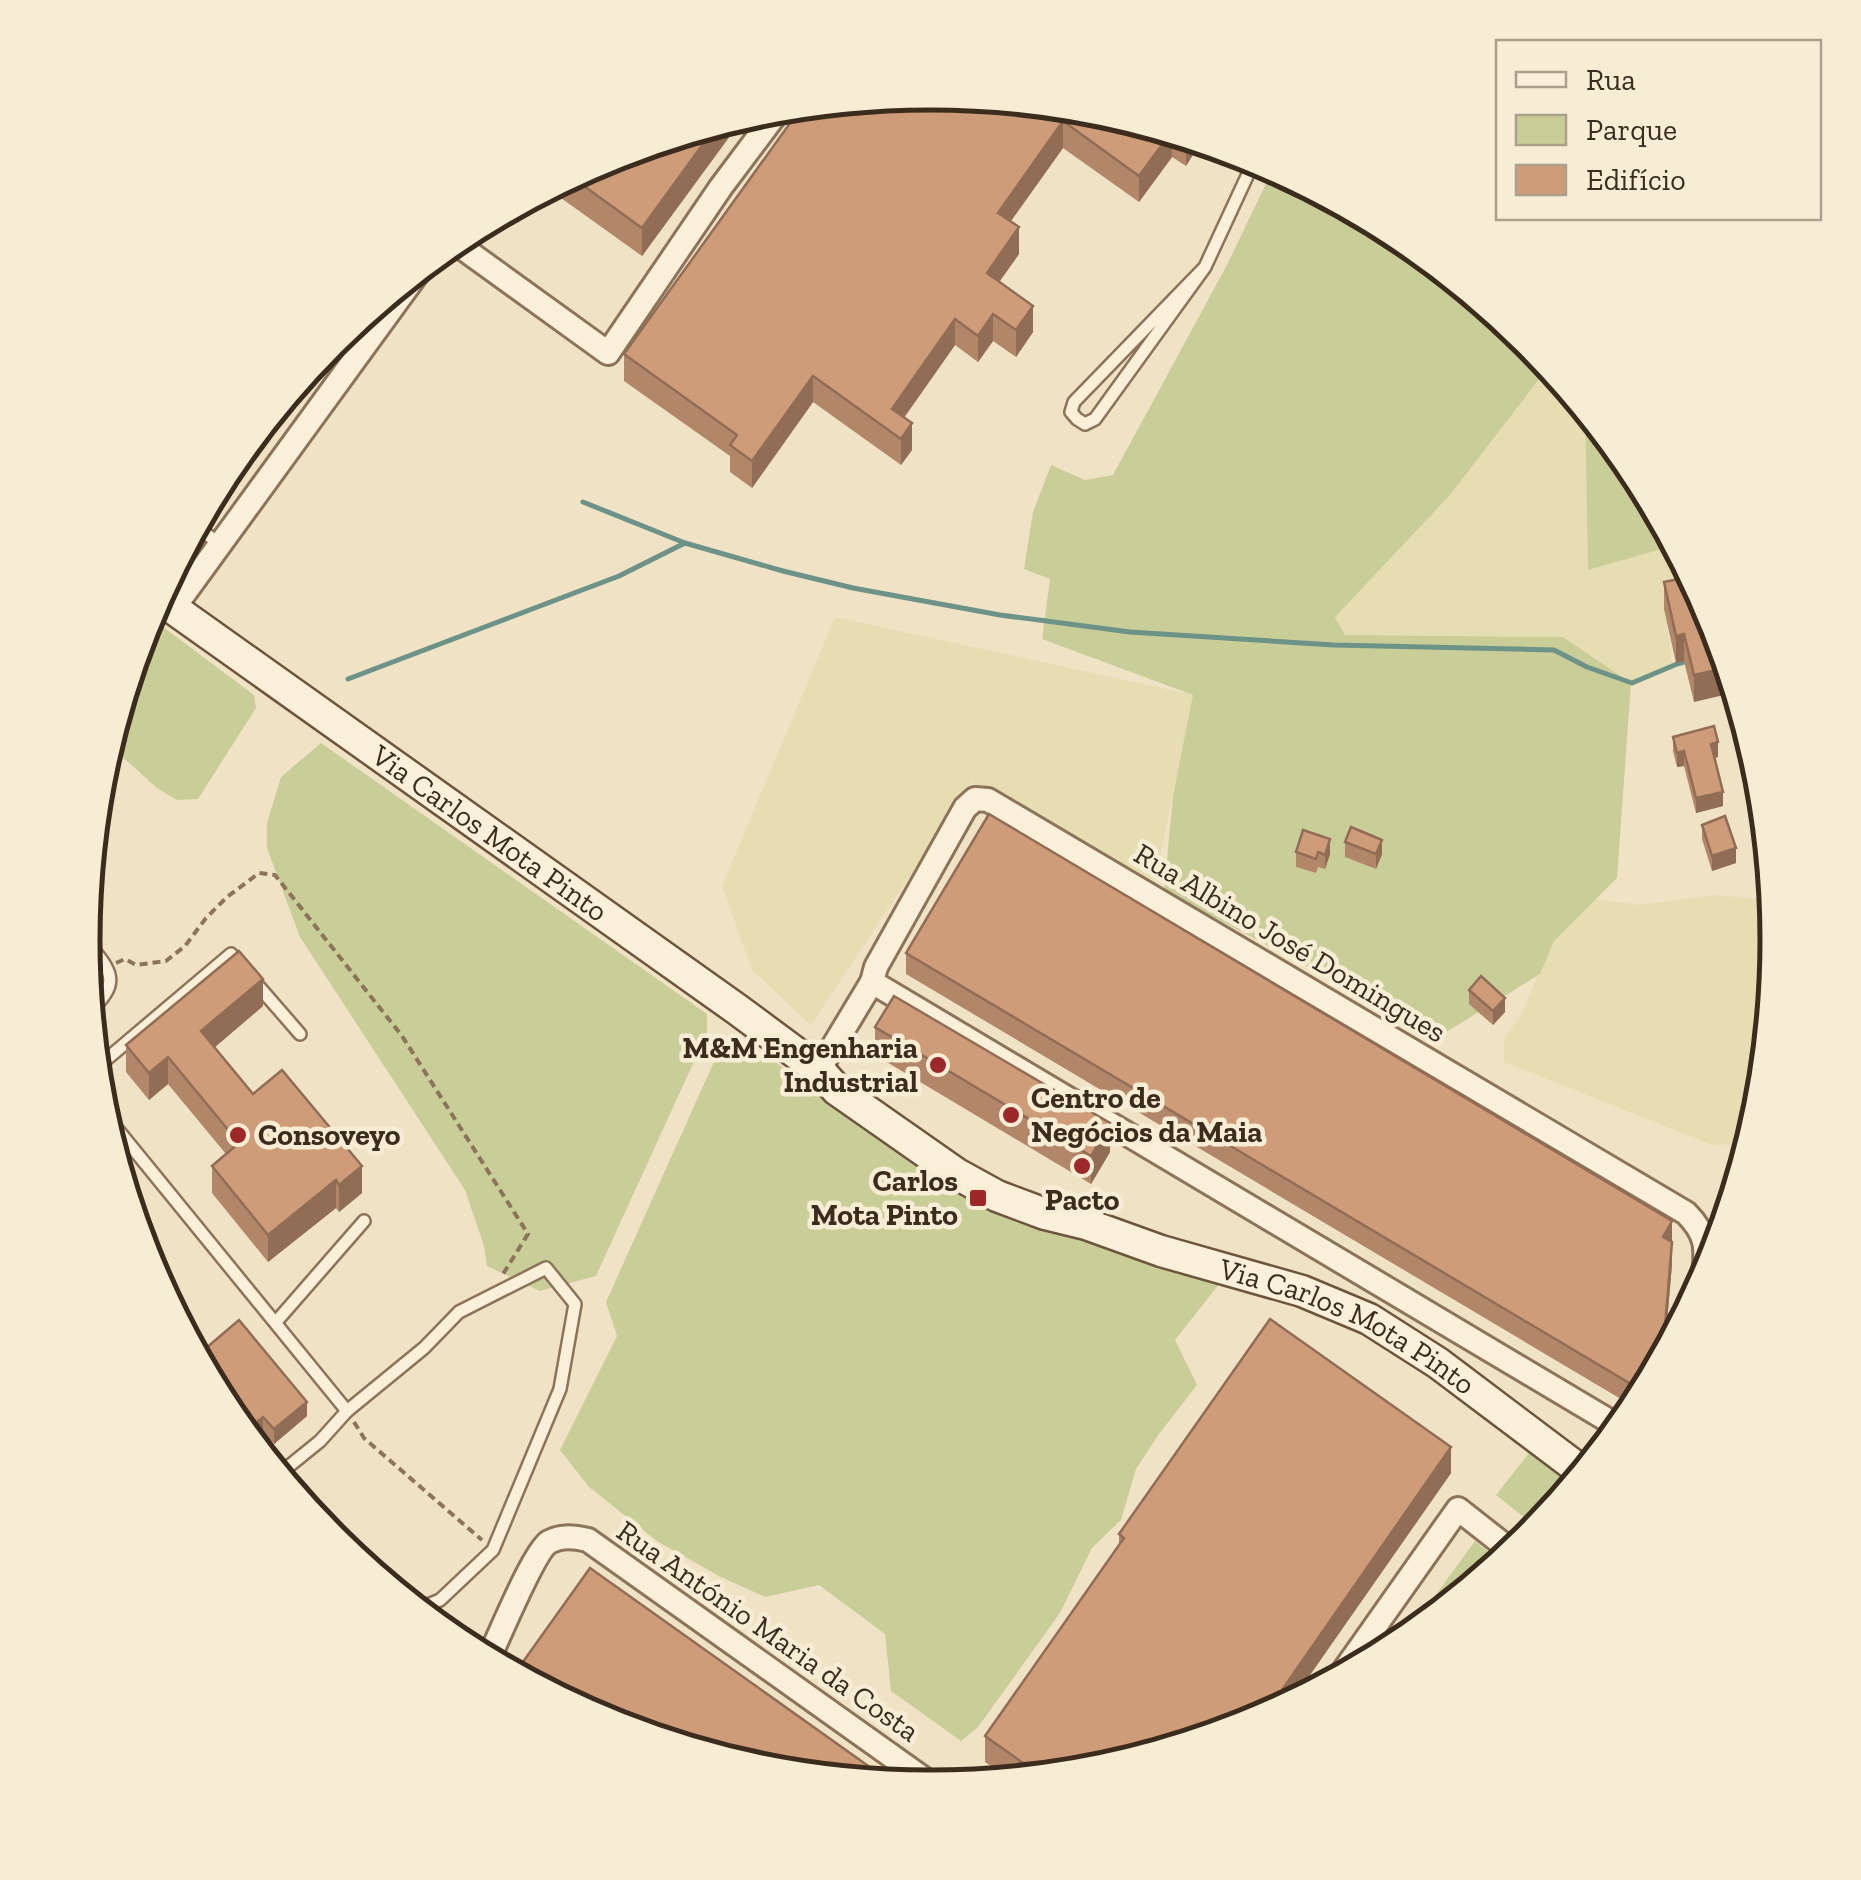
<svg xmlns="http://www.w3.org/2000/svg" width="1861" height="1880" viewBox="0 0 1861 1880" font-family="'Zilla Slab',serif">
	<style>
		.farmland { fill: #e6ddb2 }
		.green { fill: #c9ce98 }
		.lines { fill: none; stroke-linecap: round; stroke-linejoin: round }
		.stream { stroke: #6d9288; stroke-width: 5 }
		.lane-casing { stroke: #8b745a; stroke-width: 16 }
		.street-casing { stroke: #8b745a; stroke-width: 28 }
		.secondary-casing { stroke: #6d553d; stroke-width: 35 }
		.path { stroke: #8b745a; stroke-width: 4; stroke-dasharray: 8 5; stroke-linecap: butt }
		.lane { stroke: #faf0d9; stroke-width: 11 }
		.street { stroke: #faf0d9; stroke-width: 22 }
		.secondary { stroke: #faf0d9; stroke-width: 30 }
		.wall { fill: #b28669 }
		.shaded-wall { fill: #916d55 }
		.building { fill: #cf9c7a; stroke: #916d55; stroke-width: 2.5 }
		.poi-dot { fill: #9d282a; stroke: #f7edd5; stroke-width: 4 }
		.labels { text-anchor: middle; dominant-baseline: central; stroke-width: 9; stroke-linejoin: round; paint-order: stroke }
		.street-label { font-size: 30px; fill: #3b2c1e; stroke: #f7edd5 }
		.poi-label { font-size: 30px; font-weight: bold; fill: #3b2c1e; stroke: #f7edd5; text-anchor: end }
		.rim { fill: none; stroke: #3b2c1e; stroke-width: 5 }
	</style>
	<rect width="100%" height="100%" fill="#f0e2c5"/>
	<g class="farmland">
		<path d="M1550 365 1585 408 1588 570 1676 545 1705 599 1665 609 1673 669 1631 683 1563 637 1345 635 1335 616 1450 495Z"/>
		<path d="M835 617 1194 695 1153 890 972 782 811 1025 752 970 722 886Z"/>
		<path d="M1716 895 1757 899 1770 919 1751 1143 1712 1145 1504 1062V1038L1521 1015 1553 941 1595 899 1639 905Z"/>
	</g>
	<g class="green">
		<path d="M1274 167 1402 235 1531 341 1550 365 1450 495 1335 617 1345 635 1563 637 1631 683 1617 878 1554 941 1540 974 1440 1036 1164 891 1173 796 1193 695 1042 639 1050 579 1024 569 1033 512 1051 465 1085 480 1113 475 1228 263Z"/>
		<path d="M1585 408 1636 469 1676 545 1588 570Z"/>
		<path d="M147 615 254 695 256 708 198 799 177 800 157 788 108 744Z"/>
		<path d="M321 743 707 1014V1033L596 1276 540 1291 487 1266 484 1246 465 1190 300 937 267 848V823L281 777Z"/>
		<path d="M733 1033 978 1202 1220 1283 1175 1340 1197 1385 1159 1434 1136 1469 1121 1520 1092 1548 1060 1613 978 1727 961 1741 891 1691 885 1634 819 1585 765 1597 719 1576 657 1541 589 1487 560 1450 617 1336 606 1302 722 1044Z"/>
		<path d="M1532 1449 1575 1484 1539 1529 1496 1495Z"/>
		<path d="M1475 1541 1502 1563 1398 1647Z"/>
	</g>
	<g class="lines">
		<g class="stream">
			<path d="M583 502 685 543"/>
			<path d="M348 679 619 576 685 543 783 571 853 588 1000 615 1130 632 1334 645 1554 650 1587 667 1632 683 1677 664 1691 660"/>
		</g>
		<g class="lane-casing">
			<g id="lane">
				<path d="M1205 267 1074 402 1071 412 1077 419 1085 424 1095 419 1205 267 1255 159"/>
				<path d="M195 526 220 544"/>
				<path d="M83 937C107 967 126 981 89 1011"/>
				<path d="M254 981 300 1034"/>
				<path d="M95 1069 231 954 242 967"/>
				<path d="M100 1108 347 1411 320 1441 278 1475"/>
				<path d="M276 1322 364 1221"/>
				<path d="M347 1411 424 1348 459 1312 546 1268 575 1304 560 1389 493 1550 440 1600 416 1610"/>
			</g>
		</g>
		<g class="street-casing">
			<g id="street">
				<path d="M1255 159 1256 157"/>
				<path d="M453 241 608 353 721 187 781 107"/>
				<path d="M173 609 424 264"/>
				<path d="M872 982 1621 1428"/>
				<path d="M819 1070 872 982 876 967 965 808 975 799 988 800 1686 1213C1711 1238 1706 1253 1703 1285"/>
				<path d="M488 1660C498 1639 534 1551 549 1542 562 1535 575 1537 588 1540L935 1787"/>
				<path d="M1338 1679 1458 1509 1514 1553"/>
			</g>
		</g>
		<g class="secondary-casing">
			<g id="secondary">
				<path id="s1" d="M157 597 738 1010 819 1070 837 1090 957 1174 997 1196 1045 1214 1086 1224 1161 1251 1302 1291 1369 1319 1438 1363 1584 1473"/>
			</g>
		</g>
		<g class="path">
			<path d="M116 963 125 959 136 965 166 961 185 946 206 918 227 897 259 873 275 875 402 1036 528 1234 503 1274"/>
			<path d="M354 1422 364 1438 482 1540"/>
		</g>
		<use href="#lane" class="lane"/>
		<use href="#street" class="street"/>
		<use href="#secondary" class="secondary"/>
	</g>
	<g class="wall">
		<path d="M803 105 1096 108 1197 139V148L1186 166 1172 157 1139 202 1063 148 1011 221 1019 254 999 282 1033 332 1016 357 993 341 978 362 955 345 904 418 912 450 901 465 813 402 752 488 730 472V456L624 381V354Z"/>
		<path d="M746 114 642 256 547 188 607 156Z"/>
		<path d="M340 333 214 509 207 504 226 468 331 340Z"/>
		<path d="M1664 582 1714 616 1694 702 1684 661 1676 663 1664 609Z"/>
		<path d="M1673 737 1718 757 1714 758 1723 806 1696 813 1684 766 1677 767 1673 751Z"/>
		<path d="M1702 825 1736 863 1712 871 1702 839Z"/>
		<path d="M1345 842 1382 854 1376 869 1345 857Z"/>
		<path d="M1296 852 1330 854 1325 869 1318 867 1316 873 1296 867Z"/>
		<path d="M906 953 1672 1221V1264L1664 1358 1644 1396 1639 1393 1631 1405 906 974Z"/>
		<path d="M1469 990 1505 1012 1493 1025 1469 1004Z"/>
		<path d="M263 1006 215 1047 253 1094 362 1193 339 1212 336 1208 268 1262 212 1193V1166L226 1154 168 1084 149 1100 126 1072V1045Z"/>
		<path d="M875 1027 1110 1152 1091 1184 875 1055Z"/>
		<path d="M205 1349 307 1416 274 1444 263 1432 251 1442 225 1411Z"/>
		<path d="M1451 1473 1289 1705 1254 1724 1095 1772 1012 1780 985 1762V1736L1119 1544V1534Z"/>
	</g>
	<g class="shaded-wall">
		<path d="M746 114 642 256V228L719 122Z"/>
		<path d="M1063 121V148L998 239V213Z"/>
		<path d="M1172 131V157L1139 202V176Z"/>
		<path d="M1188 136 1197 139V148L1186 166V139Z"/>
		<path d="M1019 227V254L987 299V273Z"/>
		<path d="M1033 306V332L1016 357V330Z"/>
		<path d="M993 314V341L978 362V336Z"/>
		<path d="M955 319V345L893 433 892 409Z"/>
		<path d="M340 333 214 509V490L242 448 331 340Z"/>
		<path d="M813 376V402L752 488V461Z"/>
		<path d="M912 423V450L901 465V439Z"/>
		<path d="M1684 634V661L1676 663V636Z"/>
		<path d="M1730 667 1737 692 1694 702V675Z"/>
		<path d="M1718 742V757L1711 759V744Z"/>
		<path d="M1684 751V766L1677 767V753Z"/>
		<path d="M1723 792V806L1696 813V798Z"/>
		<path d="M1330 839V854L1325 869V855Z"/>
		<path d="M1382 840V854L1376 869V854Z"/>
		<path d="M1736 848V863L1712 871V856Z"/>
		<path d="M263 979V1006L201 1059V1031Z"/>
		<path d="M1505 998V1012L1493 1025V1011Z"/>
		<path d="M168 1057V1084L149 1100V1073Z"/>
		<path d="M1110 1123V1152L1091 1184V1156Z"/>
		<path d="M362 1166V1193L339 1212V1185Z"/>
		<path d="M336 1180V1208L268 1262V1235Z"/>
		<path d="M1672 1221V1264L1664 1358 1662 1362 1663 1237Z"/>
		<path d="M1639 1371V1393L1631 1405V1384Z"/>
		<path d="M307 1402V1416L274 1444V1429Z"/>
		<path d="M263 1417V1432L251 1442 244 1433Z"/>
		<path d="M1451 1447V1473L1289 1705 1261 1720Z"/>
	</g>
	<g class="building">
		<path d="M931 92 1096 108 1172 131 1139 176 1063 121 998 213 1019 227 987 273 1033 306 1016 330 993 314 978 336 955 319 892 409 912 423 901 439 813 376 752 461 730 445 737 435 624 354 803 105Z"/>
		<path d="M719 122 642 228 570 176 607 156Z"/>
		<path d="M242 448 219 481 226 468Z"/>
		<path d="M1693 576 1714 616 1730 667 1694 675 1684 634 1676 636 1664 582Z"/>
		<path d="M1714 726 1718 742 1711 744 1723 792 1696 798 1684 751 1677 753 1673 737Z"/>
		<path d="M989 814 1672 1221 1663 1237 1672 1242 1662 1362 1653 1379 1639 1371 1631 1384 906 953Z"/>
		<path d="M1725 816 1736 848 1712 856 1702 825Z"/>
		<path d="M1351 827 1382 840 1376 854 1345 842Z"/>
		<path d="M1303 830 1330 839 1325 855 1318 852 1316 859 1296 852Z"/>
		<path d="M239 951 263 979 201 1031 253 1094 282 1070 362 1166 339 1185 336 1180 268 1235 212 1166 239 1143 168 1057 149 1073 126 1045Z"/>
		<path d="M1481 976 1505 998 1493 1011 1469 990Z"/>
		<path d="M894 996 1110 1123 1091 1156 875 1027Z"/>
		<path d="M168 1304 205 1349 239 1320 307 1402 274 1429 263 1417 244 1433 225 1411Z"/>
		<path d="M1270 1319 1451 1447 1261 1720 1254 1724 1095 1772 1043 1777 985 1736 1124 1538 1119 1534Z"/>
		<path d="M590 1568 895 1785 764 1772 605 1723 524 1680 515 1673Z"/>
	</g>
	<g class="poi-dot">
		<circle cx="938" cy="1065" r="10"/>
		<circle cx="1011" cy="1115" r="10"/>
		<circle cx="238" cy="1135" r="10"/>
		<circle cx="1082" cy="1166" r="10"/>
		<rect x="968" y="1188" width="20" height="20" rx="5"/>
	</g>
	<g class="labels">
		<g class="street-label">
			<text stroke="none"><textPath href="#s1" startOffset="408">Via Carlos Mota Pinto</textPath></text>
			<text transform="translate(1290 943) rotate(31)">Rua Albino José Domingues</text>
			<text stroke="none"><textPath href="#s1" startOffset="1408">Via Carlos Mota Pinto</textPath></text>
			<text transform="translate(768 1631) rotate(35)">Rua António Maria da Costa</text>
		</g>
		<g class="poi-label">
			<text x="918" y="1048">M&amp;M Engenharia<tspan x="918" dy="34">Industrial</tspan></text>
			<text x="1031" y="1098" text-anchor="start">Centro de<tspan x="1031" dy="34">Negócios da Maia</tspan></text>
			<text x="258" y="1135" text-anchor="start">Consoveyo</text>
			<text x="958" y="1181">Carlos<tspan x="958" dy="34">Mota Pinto</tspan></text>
			<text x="1082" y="1200" text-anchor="middle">Pacto</text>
		</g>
	</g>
	<path d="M0 0H1861V1880H0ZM100 940a830 830 0 1 1 1660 0a830 830 0 1 1-1660 0Z" fill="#f7edd5" fill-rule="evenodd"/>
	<path class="rim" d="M100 940a830 830 0 1 1 1660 0a830 830 0 1 1-1660 0Z"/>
	<rect x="1496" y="40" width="325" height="180" fill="#f7edd5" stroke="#aca08c" stroke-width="2.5"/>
	<rect x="1516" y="72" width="50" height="15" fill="#faf0d9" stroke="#aca08c" stroke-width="2.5"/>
	<text x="1586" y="90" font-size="30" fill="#3b2c1e">Rua</text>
	<rect x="1516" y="115" width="50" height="30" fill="#c9ce98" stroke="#aca08c" stroke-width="2.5"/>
	<text x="1586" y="140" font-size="30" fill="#3b2c1e">Parque</text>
	<rect x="1516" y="165" width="50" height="30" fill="#cf9c7a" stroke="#aca08c" stroke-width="2.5"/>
	<text x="1586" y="190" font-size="30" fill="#3b2c1e">Edifício</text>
</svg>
